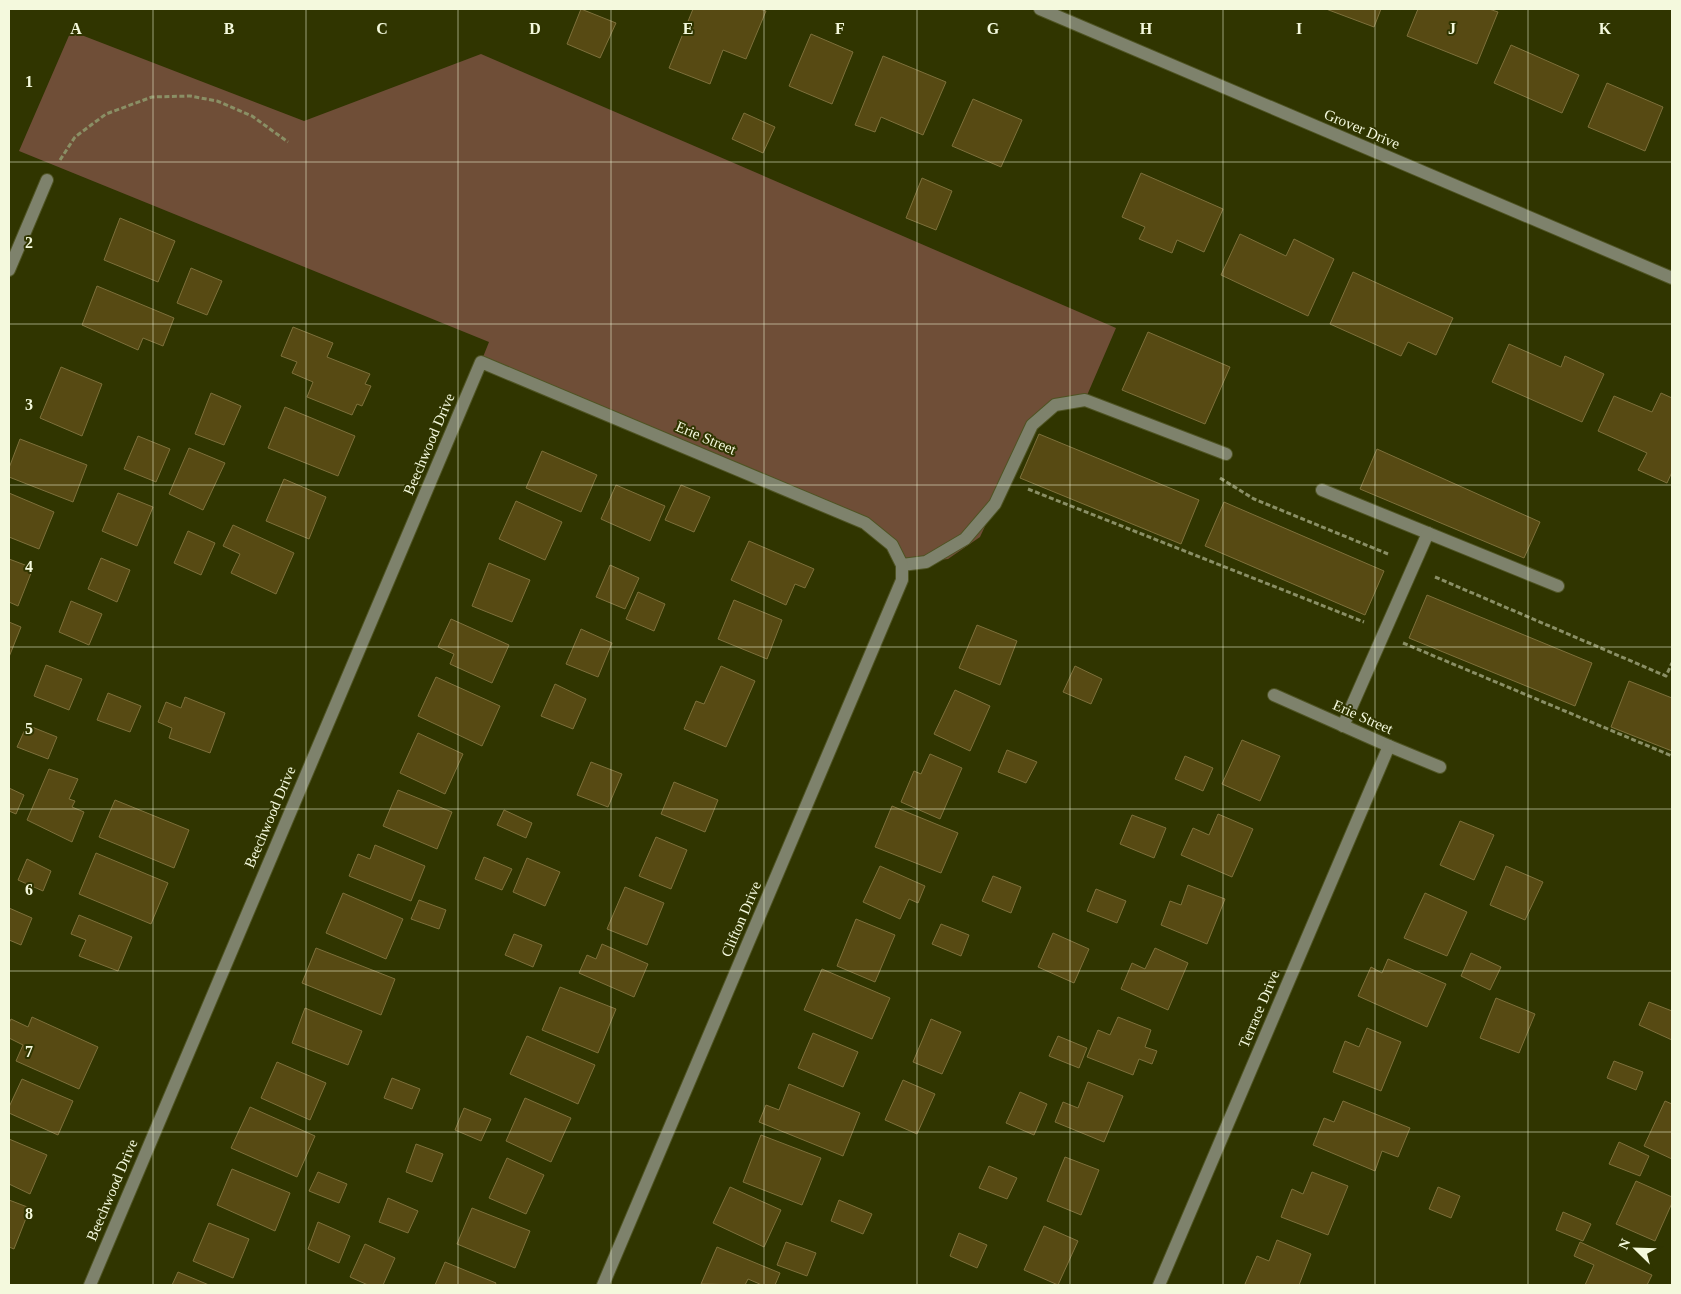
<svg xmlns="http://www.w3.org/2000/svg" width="1681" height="1294" viewBox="0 0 1681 1294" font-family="'Times New Roman',serif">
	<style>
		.green { fill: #6f4e37 }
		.building { fill: #574a13; stroke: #7d703b }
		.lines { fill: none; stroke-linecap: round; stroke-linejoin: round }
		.minor-casing { stroke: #4f5423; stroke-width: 14 }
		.path { stroke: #8a8f65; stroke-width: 3; stroke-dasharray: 5 2.5; stroke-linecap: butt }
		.minor { stroke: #7e826c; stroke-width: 12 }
		.grid { fill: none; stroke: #f4f9dd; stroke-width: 1; stroke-opacity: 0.55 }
		.labels { text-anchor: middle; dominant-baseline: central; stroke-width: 4; stroke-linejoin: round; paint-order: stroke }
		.street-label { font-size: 15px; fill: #f4f9dd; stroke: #303500 }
		.grid-label { font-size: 16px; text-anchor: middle; font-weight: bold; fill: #f4f9dd; stroke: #303500; stroke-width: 4; stroke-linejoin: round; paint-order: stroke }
	</style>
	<rect width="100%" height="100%" fill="#303500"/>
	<path class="green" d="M71 31 304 121 481 54 1116 328 1085 400 1055 405 1032 425 980 537 948 559 902 565 865 523 481 362 489 342 19 151Z"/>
	<g class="building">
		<path d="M581 9 616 23 600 58 567 44Z"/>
		<path d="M693 9H759L766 11 746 59 723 50 710 84 669 68Z"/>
		<path d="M1326 9H1381L1374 27Z"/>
		<path d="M1418 9H1489L1498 12 1477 64 1407 36Z"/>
		<path d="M811 34 853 52 832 104 789 86Z"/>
		<path d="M1511 45 1579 75 1562 113 1494 83Z"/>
		<path d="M883 56 946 82 923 135 881 117 875 132 855 125Z"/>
		<path d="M1607 83 1663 107 1645 151 1588 127Z"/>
		<path d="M973 99 1022 120 1001 167 952 146Z"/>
		<path d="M744 113 775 127 763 153 732 139Z"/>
		<path d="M1141 173 1223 209 1204 252 1177 240 1172 253 1139 239 1145 227 1122 217Z"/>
		<path d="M922 178 952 191 936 230 906 218Z"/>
		<path d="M120 218 175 241 158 282 104 260Z"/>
		<path d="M1240 234 1286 256 1294 239 1334 259 1308 316 1221 275Z"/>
		<path d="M191 268 222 281 207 315 177 303Z"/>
		<path d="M1353 272 1453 318 1436 355 1408 342 1401 356 1330 324Z"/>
		<path d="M97 286 174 318 163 346 143 338 138 350 82 325Z"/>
		<path d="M293 327 333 343 327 357 370 374 365 384 371 386 362 406 357 404 352 415 307 397 313 382 292 373 297 362 281 356Z"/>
		<path d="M1148 332 1230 367 1205 424 1122 390Z"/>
		<path d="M1509 344 1561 367 1565 356 1604 374 1582 422 1492 382Z"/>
		<path d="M61 367 102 384 82 436 40 418Z"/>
		<path d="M211 393 241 406 224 445 195 434Z"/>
		<path d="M1661 393 1672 398V472L1667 483 1638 470 1647 453 1598 431 1614 396 1652 412Z"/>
		<path d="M285 407 355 436 338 476 268 448Z"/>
		<path d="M1039 434 1199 500 1181 544 1020 478Z"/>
		<path d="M138 436 170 449 156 482 124 469Z"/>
		<path d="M20 439 87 465 73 502 9 477V468Z"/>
		<path d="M189 448 225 463 203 510 169 494Z"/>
		<path d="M1377 449 1540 522 1524 558 1360 489Z"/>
		<path d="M542 451 597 475 581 512 526 488Z"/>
		<path d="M284 479 326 497 309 539 266 521Z"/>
		<path d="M616 485 665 506 650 541 601 519Z"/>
		<path d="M681 485 710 497 694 532 665 520Z"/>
		<path d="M9 493 54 512 39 549 9 537Z"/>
		<path d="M118 493 153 507 137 546 102 531Z"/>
		<path d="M516 501 562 522 545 560 499 539Z"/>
		<path d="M1224 502 1384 571 1365 615 1205 546Z"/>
		<path d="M233 525 294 553 276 594 231 573 240 554 223 546Z"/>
		<path d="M188 531 215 543 201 575 174 563Z"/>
		<path d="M749 541 814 569 805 588 795 584 786 605 731 580Z"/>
		<path d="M101 558 130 570 117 602 88 589Z"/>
		<path d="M9 559 33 568 18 606 9 602Z"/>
		<path d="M489 563 530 580 512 622 472 606Z"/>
		<path d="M610 565 639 578 625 609 596 597Z"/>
		<path d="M638 592 665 604 654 631 626 619Z"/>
		<path d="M1427 595 1592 663 1575 706 1409 638Z"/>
		<path d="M734 600 782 620 767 659 718 639Z"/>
		<path d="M71 601 102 614 89 645 59 632Z"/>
		<path d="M451 619 509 645 492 683 450 664 454 654 438 647Z"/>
		<path d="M9 622 21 627 9 657Z"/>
		<path d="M977 625 1017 641 1000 685 959 668Z"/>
		<path d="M581 629 612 643 598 677 566 664Z"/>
		<path d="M46 665 82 679 69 710 34 696Z"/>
		<path d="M721 666 755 681 726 747 684 729 696 701 704 704Z"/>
		<path d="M1075 666 1102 679 1091 704 1063 692Z"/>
		<path d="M436 677 500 706 482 746 418 716Z"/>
		<path d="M1629 681 1672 698V751L1611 727Z"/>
		<path d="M555 684 586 699 573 729 541 716Z"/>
		<path d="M955 690 990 706 970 751 934 734Z"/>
		<path d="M108 693 141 706 130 732 97 720Z"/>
		<path d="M185 697 225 713 210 753 169 738 172 728 158 722 166 702 181 708Z"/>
		<path d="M27 725 57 737 48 759 17 747Z"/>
		<path d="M418 733 463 754 445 794 400 773Z"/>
		<path d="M1242 740 1280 756 1260 801 1222 784Z"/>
		<path d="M1007 750 1037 762 1026 783 998 772Z"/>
		<path d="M930 754 962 768 940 819 901 802 914 771 921 774Z"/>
		<path d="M1185 756 1213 768 1203 791 1175 779Z"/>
		<path d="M591 762 622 774 608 807 577 795Z"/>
		<path d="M49 769 78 779 69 799 75 801 72 807 84 812 72 842 27 820Z"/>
		<path d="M674 782 718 800 705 832 661 814Z"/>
		<path d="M9 788 24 795 16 814 9 811Z"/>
		<path d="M398 790 452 812 437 849 383 826Z"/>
		<path d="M115 800 189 830 174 868 99 837Z"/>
		<path d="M892 806 958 833 941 873 875 847Z"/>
		<path d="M504 810 532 823 526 838 497 825Z"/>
		<path d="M1218 814 1253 829 1232 877 1181 855 1193 828 1209 835Z"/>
		<path d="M1132 815 1166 828 1154 858 1120 844Z"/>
		<path d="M1460 821 1494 835 1474 880 1440 865Z"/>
		<path d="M656 837 687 850 671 889 639 876Z"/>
		<path d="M375 845 425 866 411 901 349 876 358 854 370 859Z"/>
		<path d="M96 853 168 883 151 924 79 894Z"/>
		<path d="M484 857 512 869 502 890 475 879Z"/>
		<path d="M527 858 560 872 545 906 513 892Z"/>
		<path d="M27 859 51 871 43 891 18 880Z"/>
		<path d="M880 866 925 886 918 903 909 899 900 919 863 902Z"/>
		<path d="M1506 866 1543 882 1525 920 1490 905Z"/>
		<path d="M993 876 1021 887 1011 913 982 901Z"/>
		<path d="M1188 885 1225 899 1207 944 1161 925 1170 901 1181 905Z"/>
		<path d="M625 887 664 903 647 945 607 929Z"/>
		<path d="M1096 889 1126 901 1117 923 1087 911Z"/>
		<path d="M343 893 403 919 386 959 326 933Z"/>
		<path d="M1425 893 1467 912 1447 956 1404 938Z"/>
		<path d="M419 900 446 910 439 929 411 919Z"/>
		<path d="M9 908 32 918 21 945 9 940Z"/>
		<path d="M79 915 132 937 118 971 79 956 86 940 71 934Z"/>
		<path d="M856 919 895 935 875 982 837 966Z"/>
		<path d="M941 924 969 935 961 956 932 944Z"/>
		<path d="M1053 933 1089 949 1074 983 1038 967Z"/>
		<path d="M514 934 542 945 533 967 505 955Z"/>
		<path d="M602 944 648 964 634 997 579 973 587 955 596 959Z"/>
		<path d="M316 948 395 979 381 1015 302 983Z"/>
		<path d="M1155 948 1188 963 1168 1010 1121 989 1132 963 1145 969Z"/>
		<path d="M1471 953 1501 967 1490 990 1461 976Z"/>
		<path d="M1388 959 1446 984 1427 1027 1358 996 1371 967 1382 973Z"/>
		<path d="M822 969 890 998 872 1039 804 1010Z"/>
		<path d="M560 987 616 1009 598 1053 542 1030Z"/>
		<path d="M1496 998 1535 1014 1519 1053 1480 1038Z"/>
		<path d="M1649 1002 1672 1011V1040L1639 1025Z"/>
		<path d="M305 1008 362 1031 348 1065 292 1043Z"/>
		<path d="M32 1017 98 1047 79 1089 16 1061 23 1045 9 1038V1023L11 1019 28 1027Z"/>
		<path d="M1118 1017 1151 1030 1145 1047 1157 1051 1152 1064 1139 1059 1133 1075 1087 1057 1098 1030 1110 1035Z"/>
		<path d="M931 1019 961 1032 942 1074 913 1062Z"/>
		<path d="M1367 1028 1401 1042 1381 1091 1333 1072 1345 1041 1359 1047Z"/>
		<path d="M813 1033 858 1052 843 1087 798 1068Z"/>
		<path d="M527 1036 595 1065 578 1104 510 1074Z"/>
		<path d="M1058 1036 1087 1048 1079 1068 1049 1056Z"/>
		<path d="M1614 1061 1643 1072 1636 1090 1607 1078Z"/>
		<path d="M277 1062 326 1083 310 1120 261 1098Z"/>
		<path d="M392 1078 420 1089 412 1109 384 1098Z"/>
		<path d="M22 1079 73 1101 58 1135 9 1113V1107Z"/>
		<path d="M903 1080 935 1094 917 1134 885 1120Z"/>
		<path d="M1088 1082 1123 1096 1104 1142 1055 1122 1063 1102 1078 1108Z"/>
		<path d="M789 1084 860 1113 843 1156 759 1122 766 1105 779 1110Z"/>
		<path d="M1020 1092 1047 1104 1034 1135 1006 1123Z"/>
		<path d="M525 1098 571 1118 551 1162 506 1141Z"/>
		<path d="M1343 1101 1410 1128 1398 1157 1382 1151 1375 1171 1313 1145 1324 1118 1334 1122Z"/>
		<path d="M1665 1101 1672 1104V1159L1644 1146Z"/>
		<path d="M250 1107 315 1136 297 1177 231 1148Z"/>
		<path d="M464 1108 491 1119 481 1141 455 1130Z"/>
		<path d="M761 1135 821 1158 802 1205 743 1182Z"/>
		<path d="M9 1139 47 1155 30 1194 9 1184Z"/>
		<path d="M1619 1142 1649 1156 1640 1176 1609 1164Z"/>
		<path d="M416 1144 443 1154 432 1182 406 1172Z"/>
		<path d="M1065 1157 1099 1170 1081 1215 1047 1201Z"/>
		<path d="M507 1158 544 1175 526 1214 489 1198Z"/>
		<path d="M989 1166 1017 1178 1007 1199 979 1188Z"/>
		<path d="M232 1169 290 1193 275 1231 217 1205Z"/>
		<path d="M318 1172 347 1184 339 1203 309 1191Z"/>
		<path d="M1312 1172 1348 1186 1328 1235 1281 1217 1292 1189 1303 1194Z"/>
		<path d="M1636 1181 1672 1197V1203L1655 1241 1616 1224Z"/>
		<path d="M730 1187 781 1210 764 1247 713 1223Z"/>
		<path d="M1438 1187 1460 1196 1451 1218 1429 1209Z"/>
		<path d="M388 1198 418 1211 408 1233 379 1222Z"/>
		<path d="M9 1200 30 1208 14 1249 9 1247Z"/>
		<path d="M839 1200 872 1214 863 1234 831 1221Z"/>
		<path d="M472 1208 530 1231 515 1268 457 1244Z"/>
		<path d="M1563 1212 1591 1224 1583 1241 1556 1230Z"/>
		<path d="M318 1222 350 1236 339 1263 308 1249Z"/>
		<path d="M209 1223 249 1239 233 1278 193 1261Z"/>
		<path d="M1044 1226 1078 1241 1058 1285 1024 1270Z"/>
		<path d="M959 1233 987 1245 977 1268 950 1256Z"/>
		<path d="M1277 1240 1311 1254 1299 1285H1248L1245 1284 1257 1256 1269 1261Z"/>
		<path d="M786 1242 816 1253 807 1276 777 1265Z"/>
		<path d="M1580 1242 1652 1275 1647 1285H1585L1594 1265 1574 1256Z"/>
		<path d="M365 1244 395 1258 383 1285H368L350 1277Z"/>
		<path d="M717 1247 780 1273 775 1285H762L748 1279 745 1285 701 1284Z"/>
		<path d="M445 1262 496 1283 495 1285H435Z"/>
		<path d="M178 1272 209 1285H172Z"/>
	</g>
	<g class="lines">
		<g class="minor-casing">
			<g id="minor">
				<path d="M1040 9 1672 278"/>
				<path d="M9 270 47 180"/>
				<path d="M1322 490 1558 586"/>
				<path d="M902 565 926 562 965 539 995 504 1032 425 1055 405 1085 400 1226 454"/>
				<path d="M1274 695 1389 746 1440 767"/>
				<path d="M1343 726 1428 533"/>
				<path d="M90 1285 481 362 865 523 892 545 902 565V580L603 1285"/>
				<path d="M1159 1285 1389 746"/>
			</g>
		</g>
		<g class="path">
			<path d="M60 160 75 137 106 114 152 97 190 96 217 101 252 116 288 142"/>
			<path d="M1220 478 1254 499 1388 554"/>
			<path d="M1028 489 1364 622"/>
			<path d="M1435 577 1666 676 1672 663"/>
			<path d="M1403 643 1672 756"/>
		</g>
		<use href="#minor" class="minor"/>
	</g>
	<path class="grid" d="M153 9V1285M306 9V1285M458 9V1285M611 9V1285M764 9V1285M917 9V1285M1070 9V1285M1223 9V1285M1375 9V1285M1528 9V1285M9 162H1672M9 324H1672M9 485H1672M9 647H1672M9 809H1672M9 971H1672M9 1132H1672"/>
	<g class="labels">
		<g class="street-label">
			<text transform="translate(1362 129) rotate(23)">Grover Drive</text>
			<text transform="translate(706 438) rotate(23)">Erie Street</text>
			<text transform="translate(429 444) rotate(-67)">Beechwood Drive</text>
			<text transform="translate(1363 717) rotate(24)">Erie Street</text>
			<text transform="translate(270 817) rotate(-67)">Beechwood Drive</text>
			<text transform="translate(741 919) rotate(-67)">Clifton Drive</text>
			<text transform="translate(1259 1009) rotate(-67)">Terrace Drive</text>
			<text transform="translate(112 1190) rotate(-67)">Beechwood Drive</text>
		</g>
	</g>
	<g class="grid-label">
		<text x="76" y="34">A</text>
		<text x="229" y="34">B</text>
		<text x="382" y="34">C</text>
		<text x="535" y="34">D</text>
		<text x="688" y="34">E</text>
		<text x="840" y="34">F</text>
		<text x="993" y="34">G</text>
		<text x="1146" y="34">H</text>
		<text x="1299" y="34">I</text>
		<text x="1452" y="34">J</text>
		<text x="1605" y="34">K</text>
		<text x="29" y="87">1</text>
		<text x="29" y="248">2</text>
		<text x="29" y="410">3</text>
		<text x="29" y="572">4</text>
		<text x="29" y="734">5</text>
		<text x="29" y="895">6</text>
		<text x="29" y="1057">7</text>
		<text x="29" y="1219">8</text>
	</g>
	<rect width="1681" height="1294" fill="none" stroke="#f4f9dd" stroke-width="20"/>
	<g transform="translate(1636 1249) rotate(293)" stroke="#303500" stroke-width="4" paint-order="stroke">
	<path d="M0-4L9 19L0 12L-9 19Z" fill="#f4f9dd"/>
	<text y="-8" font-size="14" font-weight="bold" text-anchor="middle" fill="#f4f9dd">N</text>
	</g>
</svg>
